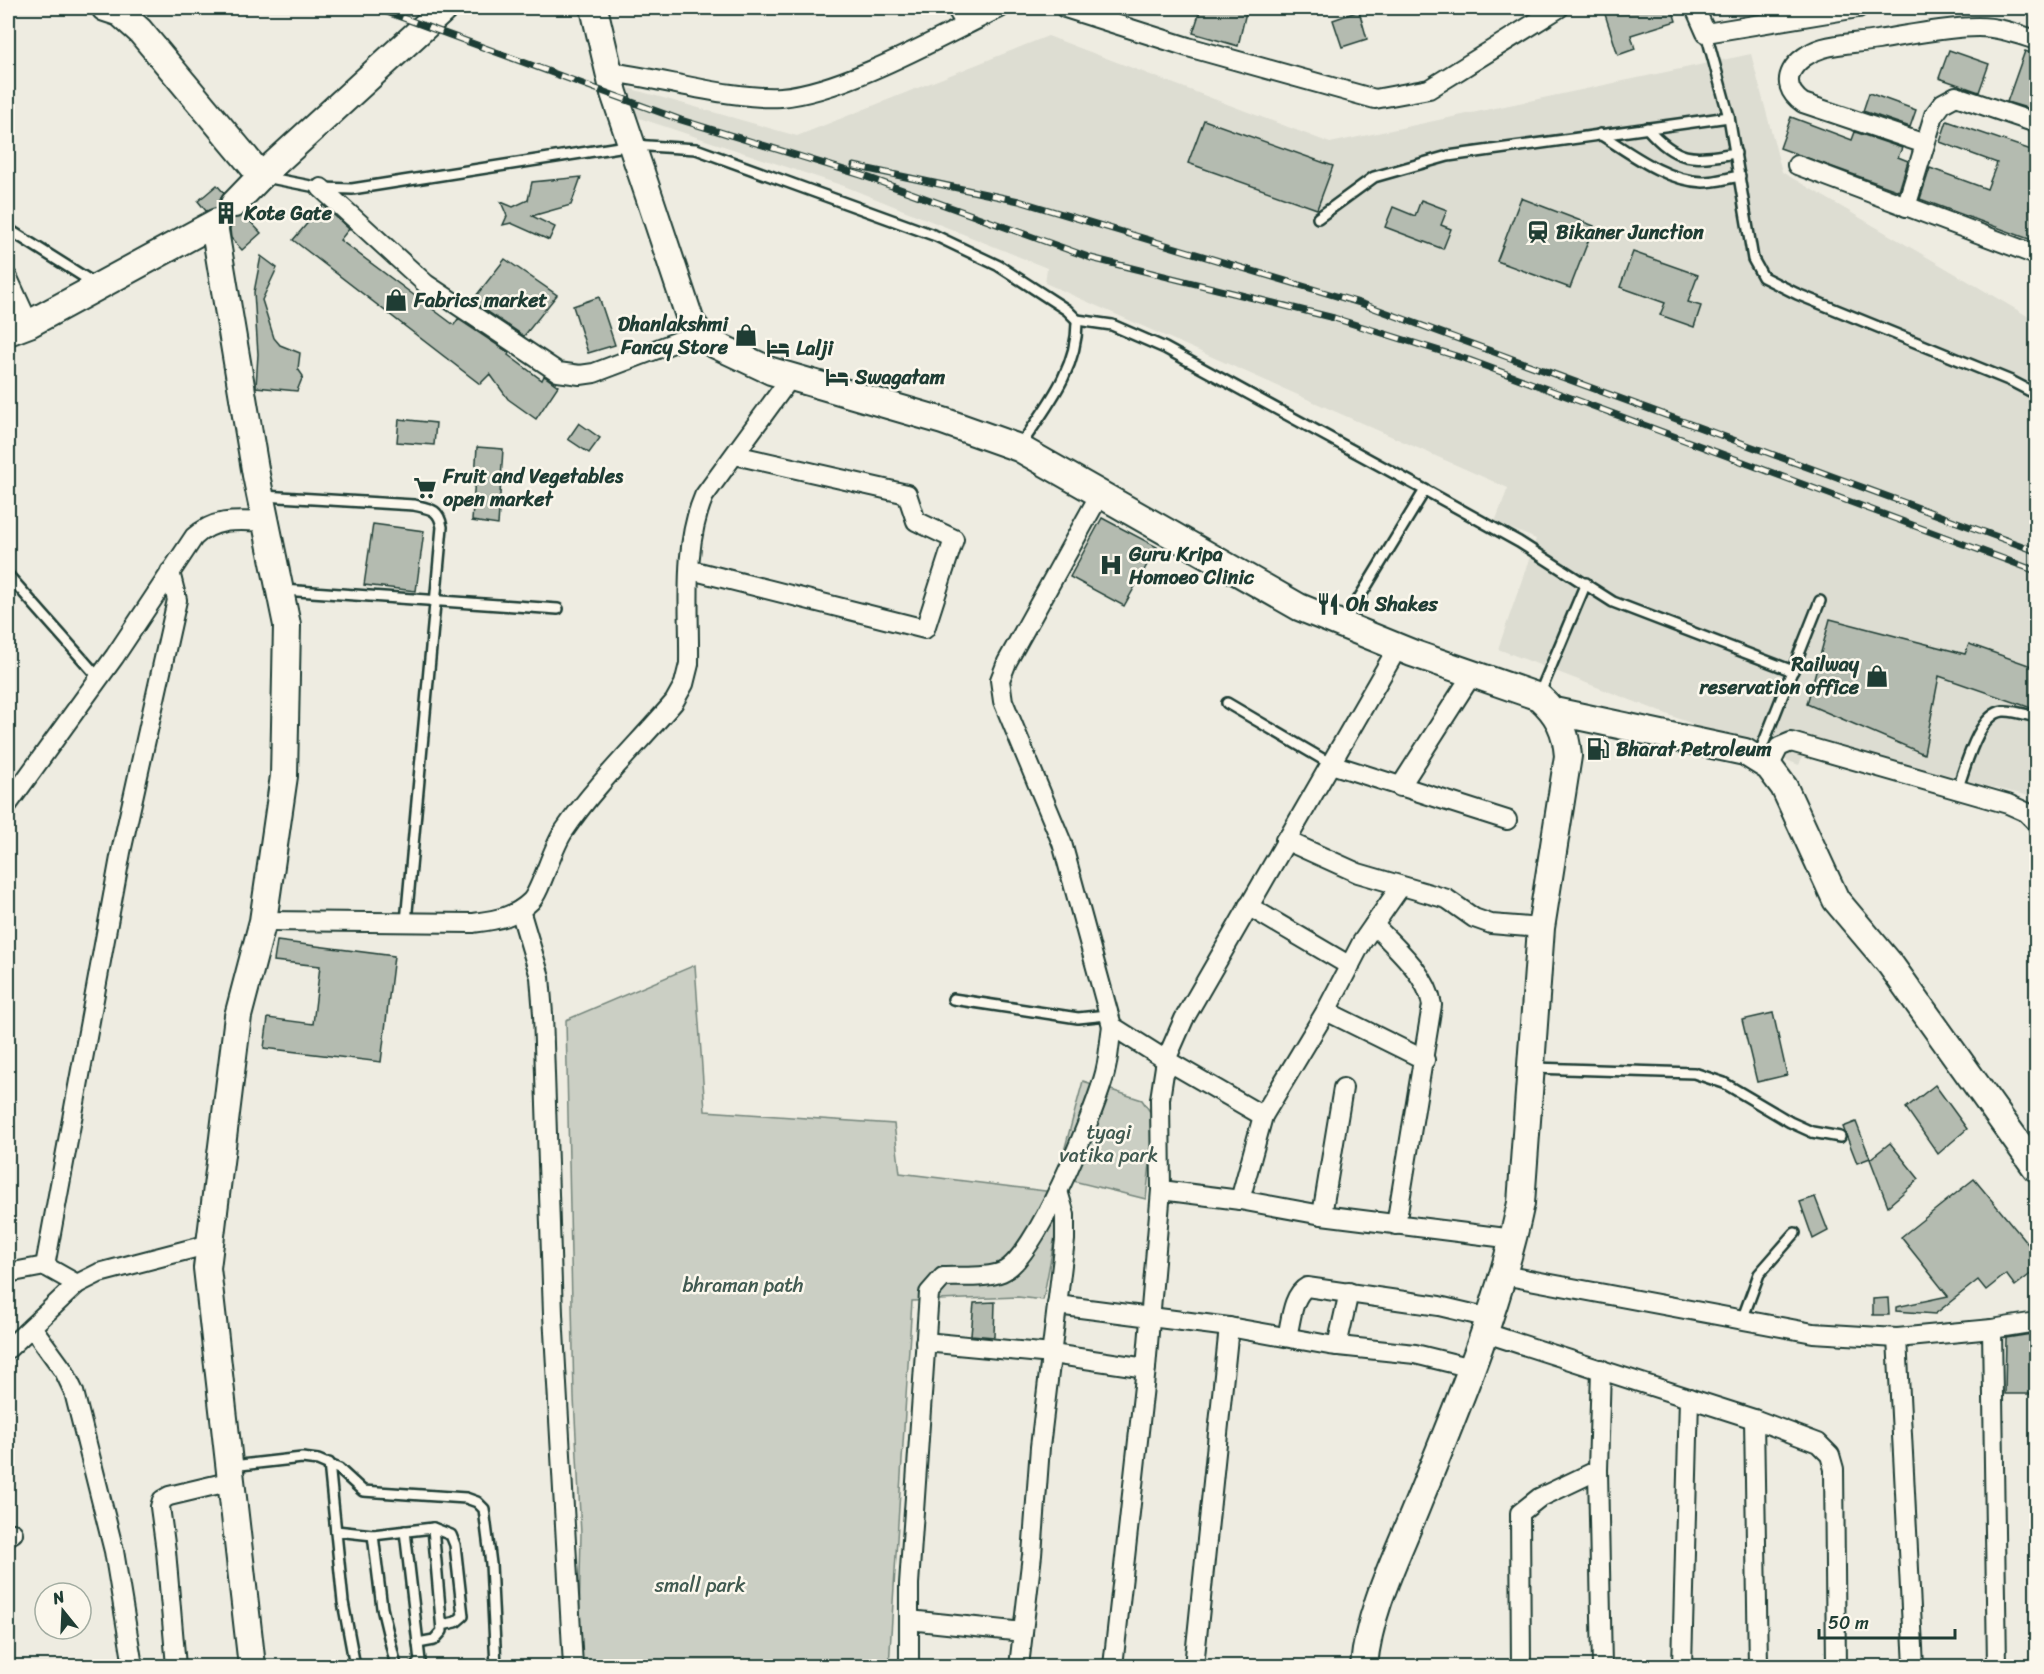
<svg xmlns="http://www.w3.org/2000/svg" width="2044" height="1674" viewBox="0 0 2044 1674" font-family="Sriracha,sans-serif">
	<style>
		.built { fill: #ddddd2 }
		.green { fill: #cbcfc4; stroke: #75867c; stroke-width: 1.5 }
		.building { fill: #b4bbb0; stroke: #1f3d34; stroke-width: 1.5 }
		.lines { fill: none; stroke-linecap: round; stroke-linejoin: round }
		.lane-casing { stroke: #1f3d34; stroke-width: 14 }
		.street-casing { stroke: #1f3d34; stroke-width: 22 }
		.secondary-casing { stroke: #1f3d34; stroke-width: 30 }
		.lane { stroke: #fbf7ec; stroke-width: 9 }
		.street { stroke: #fbf7ec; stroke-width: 18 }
		.secondary { stroke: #fbf7ec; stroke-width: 26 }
		.rail-casing { stroke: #1f3d34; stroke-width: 7 }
		.rail { stroke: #fbf7ec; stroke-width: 4.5; stroke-dasharray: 14; stroke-linecap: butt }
		.labels { text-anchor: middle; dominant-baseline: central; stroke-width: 5; stroke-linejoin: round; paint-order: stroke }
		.poi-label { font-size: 20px; font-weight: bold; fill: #1f3d34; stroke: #fbf7ec; text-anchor: start }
		.park-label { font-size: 20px; fill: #415a51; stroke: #fbf7ec }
	</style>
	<rect width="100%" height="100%" fill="#eeece1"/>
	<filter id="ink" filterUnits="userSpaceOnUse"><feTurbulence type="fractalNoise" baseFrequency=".0167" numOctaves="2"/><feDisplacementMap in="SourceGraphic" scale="12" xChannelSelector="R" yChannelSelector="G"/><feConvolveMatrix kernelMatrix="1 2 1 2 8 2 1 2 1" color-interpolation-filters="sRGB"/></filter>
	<g filter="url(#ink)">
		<path class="built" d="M1048 36 1330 143 1751 54 1782 172 2036 321V803L2030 796 1930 773 1810 737 1799 765 1498 649 1536 539 1495 522 1508 488 1045 283 1047 268 844 186 636 117 628 88 797 136Z"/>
		<g class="green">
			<path d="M695 965 705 1111 894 1124 900 1173 1061 1193V1204L1043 1300 1018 1297 912 1301 889 1666H578L581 1534 574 1398 566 1020Z"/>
			<path d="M1083 1081 1142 1100 1155 1119 1146 1199 1057 1177Z"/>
		</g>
		<g class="building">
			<path d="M1201 8H1247L1238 46 1193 33Z"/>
			<path d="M1603 8H1672L1676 21 1631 35 1635 49 1618 55Z"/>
			<path d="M1359 11 1367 39 1342 47 1333 20Z"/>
			<path d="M1949 50 1989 64 1979 92 1939 78Z"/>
			<path d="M2025 51 2037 55V111L2007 102Z"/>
			<path d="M1869 93 1916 110 1910 127 1863 111Z"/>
			<path d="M1791 117 1852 140 1855 132 1902 148 1898 157 1908 161 1899 191 1780 148Z"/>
			<path d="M1204 120 1333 166 1317 209 1188 163Z"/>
			<path d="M1947 121 2037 152V242L1920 199 1930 168 1987 189 1997 163 1940 142Z"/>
			<path d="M581 177 571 205 532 216 555 227 549 240 511 223 503 225 507 216 501 202 513 207 528 200 532 182Z"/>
			<path d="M217 185 224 193 220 200 219 208 206 211 198 201Z"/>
			<path d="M1521 198 1594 226 1570 288 1497 261Z"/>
			<path d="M1421 200 1447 210 1441 225 1451 229 1443 249 1385 227 1393 207 1415 216Z"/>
			<path d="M323 205 349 229 340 240 454 325 458 319 509 353 508 355 542 380 544 376 558 386 536 419 508 399 490 374 480 384 293 240Z"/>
			<path d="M244 215 261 233 242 250 231 238 230 229 231 219Z"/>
			<path d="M1633 252 1698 275 1688 302 1701 306 1694 327 1660 315 1665 303 1620 287Z"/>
			<path d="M261 256 277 268 262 300 274 338 280 345 300 353 298 369 303 376 297 391 256 387 258 354 254 292Z"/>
			<path d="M505 259 557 295 524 336 472 301Z"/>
			<path d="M599 297 615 345 588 353 573 306Z"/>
			<path d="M399 419 436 423 434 445 397 442Z"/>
			<path d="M579 423 600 438 589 453 568 439Z"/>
			<path d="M477 447 503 449 498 525 472 521Z"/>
			<path d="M1102 518 1157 547 1124 606 1070 577Z"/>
			<path d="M373 524 424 531 416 591 364 585Z"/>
			<path d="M1830 619 1965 654 1969 644 2037 668V710L1939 676 1924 754 1807 704Z"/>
			<path d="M277 941 394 956 381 1062 264 1048 268 1018 313 1024 320 966 274 961Z"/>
			<path d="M1773 1013 1787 1075 1757 1082 1742 1020Z"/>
			<path d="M1935 1085 1967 1129 1938 1154 1906 1108Z"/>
			<path d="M1856 1122 1870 1158 1857 1163 1843 1127Z"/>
			<path d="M1890 1143 1919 1179 1888 1206 1870 1159Z"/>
			<path d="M1974 1179 2037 1255V1269L2015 1286 2006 1274 1986 1290 1978 1280 1935 1314 1896 1311V1307L1948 1296 1901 1237Z"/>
			<path d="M1815 1197 1828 1231 1813 1239 1800 1202Z"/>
			<path d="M1888 1298 1889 1315H1873V1299Z"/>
			<path d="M995 1302 994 1337 971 1335 974 1303Z"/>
			<path d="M2032 1334H2037V1394H2005L2006 1338Z"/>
		</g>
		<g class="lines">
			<g class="lane-casing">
				<g id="lane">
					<path d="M1706 33 1729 117 1753 259 1763 277 1797 294 2011 381 2036 394"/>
					<path d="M1647 128C1678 163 1692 160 1736 153"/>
					<path d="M1600 134C1630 153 1666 181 1703 182 1715 182 1728 178 1740 176"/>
					<path d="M265 177 321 188 352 189 632 145 696 149 936 236 999 266 1067 310 1077 320C1078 369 1046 407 1020 446"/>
					<path d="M1318 218 1374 177 1448 156 1729 117"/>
					<path d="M8 229 97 285"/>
					<path d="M1077 320 1112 325 1165 348 1425 490 1344 623"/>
					<path d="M1425 490 1519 542 1613 602 1793 671"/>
					<path d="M263 496 414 505C431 509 439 509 442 527L406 922"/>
					<path d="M8 575 99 678"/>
					<path d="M283 590 558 609"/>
					<path d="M1539 695 1586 583"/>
					<path d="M1227 703 1331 764"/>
					<path d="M1758 757 1820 601"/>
					<path d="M1957 790C1965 769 1978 714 2003 711 2013 710 2027 715 2036 717"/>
					<path d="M953 999 1078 1018 1107 1015"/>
					<path d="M1533 1068 1694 1073 1724 1083 1790 1122 1812 1132 1840 1137"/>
					<path d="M1742 1320 1759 1274 1795 1233"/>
					<path d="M329 1463 343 1602 355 1666"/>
					<path d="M232 1466 302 1458 318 1460 339 1469 363 1491 466 1498 477 1502 484 1509 491 1564 496 1666"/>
					<path d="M336 1531 373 1535 433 1528 451 1535 455 1545 463 1616 456 1622 442 1625"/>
					<path d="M405 1531 420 1661 416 1666"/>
					<path d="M373 1535 382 1608 396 1666"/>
					<path d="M418 1643 434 1640 442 1631 433 1528"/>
				</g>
			</g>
			<g class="street-casing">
				<g id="street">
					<path d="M956 8 966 24"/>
					<path d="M1065 8 1188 47 1375 99 1429 89 1559 8"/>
					<path d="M1695 8 1706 33 1858 8"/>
					<path d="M609 72C661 78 731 100 781 97 844 92 942 36 1000 8"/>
					<path d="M1925 144 1803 103C1773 82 1796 56 1823 48 1840 43 1860 43 1878 40 1910 35 1945 27 1978 27 1999 27 2017 34 2036 40"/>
					<path d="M1797 165 2036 255"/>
					<path d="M321 188 426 284 558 372 580 375 594 373 697 334"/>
					<path d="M1906 207 1934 115 1943 103 1956 96 2036 123"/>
					<path d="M8 278 29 324"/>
					<path d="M1100 494 1007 662 1000 680 1003 701 1062 843 1112 1026 1166 1060 1263 1116"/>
					<path d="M691 570 925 629 954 539 916 521 907 494 735 455"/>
					<path d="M1331 764 1507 820"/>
					<path d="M1769 767 1779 747 1791 742 2008 804 2026 812 2036 822"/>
					<path d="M1400 787 1473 673"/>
					<path d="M8 804 115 656 194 537C216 517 239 521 267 522"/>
					<path d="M1285 840 1358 873 1447 899 1474 918 1491 924 1541 928"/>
					<path d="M1248 906 1350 966"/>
					<path d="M520 910 540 977 543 1014 553 1314 573 1666"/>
					<path d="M263 921 473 923C495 920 514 918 531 901 541 891 552 848 564 831 595 785 638 744 674 702L684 684 689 664C690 609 682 547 704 496L791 377"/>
					<path d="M1374 925C1395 947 1427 974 1432 1005L1396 1225"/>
					<path d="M1326 1011 1362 942 1401 886"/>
					<path d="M1161 1190 1160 1099 1166 1060 1184 1019 1398 647"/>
					<path d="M1240 1200 1263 1116 1326 1011 1425 1060"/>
					<path d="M1322 1215 1343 1088"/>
					<path d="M45 1266 121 852 177 600 170 572"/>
					<path d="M8 1273 45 1266 77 1284"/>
					<path d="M1503 1275 1813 1333 1897 1338 1992 1329 2036 1322"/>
					<path d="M1057 1305 1229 1327 1329 1345 1415 1354 1472 1368"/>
					<path d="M32 1327 64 1371 74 1392 114 1551 133 1666"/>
					<path d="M1992 1329 1997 1666"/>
					<path d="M1486 1333 1754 1419 1818 1443 1830 1455 1834 1469 1836 1666"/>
					<path d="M1287 1337C1291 1322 1292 1295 1307 1287L1439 1306 1490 1318"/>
					<path d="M1897 1338 1914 1666"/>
					<path d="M925 1342 1052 1354 1146 1368"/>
					<path d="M1337 1346 1349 1292"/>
					<path d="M8 1349 77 1284 99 1273 210 1244"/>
					<path d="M1601 1369 1598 1470 1602 1666"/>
					<path d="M1754 1419 1758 1666"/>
					<path d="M8 1536 13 1533"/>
					<path d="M909 1620 1023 1632"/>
					<path d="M176 1666 166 1551 160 1507 162 1500 169 1496 232 1481"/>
					<path d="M909 1666V1584L929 1293 943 1277C960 1276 985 1279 1002 1272 1036 1258 1092 1117 1103 1080 1109 1062 1109 1044 1112 1026"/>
					<path d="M1019 1666 1032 1555 1040 1447 1065 1240V1215L1058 1191"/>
					<path d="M1113 1666 1146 1368 1161 1190 1240 1200 1322 1215 1514 1239"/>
					<path d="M1194 1666 1229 1327"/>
					<path d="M1521 1666 1520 1513 1539 1498 1598 1470"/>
					<path d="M1682 1666 1689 1398"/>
				</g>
			</g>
			<g class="secondary-casing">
				<g id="secondary">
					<path d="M105 8 120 13 140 31 261 176"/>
					<path d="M594 8 614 93 649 196 691 322 705 340 771 371 943 421 1019 448 1299 607 1412 653 1539 697C1558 714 1566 730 1568 756L1541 928 1521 1203C1499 1308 1458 1405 1418 1503 1397 1556 1369 1609 1364 1666"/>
					<path d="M234 204 261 176 445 8"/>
					<path d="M214 225 256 475 287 625 284 776 263 921 238 1016 207 1268 252 1666"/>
					<path d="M8 332 29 324 217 222"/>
					<path d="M1554 711 1745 752 1769 767 1784 787 1836 900 1890 964 2036 1168"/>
				</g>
			</g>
			<use href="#lane" class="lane"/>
			<use href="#street" class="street"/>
			<use href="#secondary" class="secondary"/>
			<g class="rail-casing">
				<g id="rail">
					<path d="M376 8 681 120 864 176 1091 258 1334 318 1469 360 2036 571"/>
					<path d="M854 166 1019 201 1363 304 2036 551"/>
				</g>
			</g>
			<use href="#rail" class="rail"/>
		</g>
	</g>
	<defs>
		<g id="building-bare" transform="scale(1.8)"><path d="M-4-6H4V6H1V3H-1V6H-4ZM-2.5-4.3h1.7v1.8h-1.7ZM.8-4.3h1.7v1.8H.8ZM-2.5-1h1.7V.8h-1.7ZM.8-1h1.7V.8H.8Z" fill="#1f3d34" stroke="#fbf7ec" stroke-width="2.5" paint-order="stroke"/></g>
		<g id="station-bare" transform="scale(1.8)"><path d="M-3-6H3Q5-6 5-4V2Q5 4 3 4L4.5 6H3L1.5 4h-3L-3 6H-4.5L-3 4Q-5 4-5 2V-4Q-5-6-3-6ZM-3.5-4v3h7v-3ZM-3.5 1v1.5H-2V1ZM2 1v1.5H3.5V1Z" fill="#1f3d34" stroke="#fbf7ec" stroke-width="2.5" paint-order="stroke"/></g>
		<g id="shop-bare" transform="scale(1.8)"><path d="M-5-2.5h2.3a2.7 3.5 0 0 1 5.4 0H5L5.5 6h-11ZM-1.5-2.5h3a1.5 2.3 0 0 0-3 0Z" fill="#1f3d34" stroke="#fbf7ec" stroke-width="2.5" paint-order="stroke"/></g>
		<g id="hotel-bare" transform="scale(1.8)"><path d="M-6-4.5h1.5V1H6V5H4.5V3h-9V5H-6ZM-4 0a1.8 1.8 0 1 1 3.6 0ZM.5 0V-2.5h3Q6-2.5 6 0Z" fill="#1f3d34" stroke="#fbf7ec" stroke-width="2.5" paint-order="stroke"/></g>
		<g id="supermarket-bare" transform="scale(1.8)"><path d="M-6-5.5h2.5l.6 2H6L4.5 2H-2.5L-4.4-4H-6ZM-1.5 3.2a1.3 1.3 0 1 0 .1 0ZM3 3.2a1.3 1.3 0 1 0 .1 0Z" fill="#1f3d34" stroke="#fbf7ec" stroke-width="2.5" paint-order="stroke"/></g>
		<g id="hospital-bare" transform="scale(1.8)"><path d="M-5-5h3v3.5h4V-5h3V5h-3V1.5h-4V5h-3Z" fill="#1f3d34" stroke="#fbf7ec" stroke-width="2.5" paint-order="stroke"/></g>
		<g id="restaurant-bare" transform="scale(1.8)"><path d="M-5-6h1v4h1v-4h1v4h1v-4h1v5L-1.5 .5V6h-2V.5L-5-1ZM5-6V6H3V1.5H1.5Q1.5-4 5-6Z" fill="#1f3d34" stroke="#fbf7ec" stroke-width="2.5" paint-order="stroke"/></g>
		<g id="fuel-bare" transform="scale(1.8)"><path d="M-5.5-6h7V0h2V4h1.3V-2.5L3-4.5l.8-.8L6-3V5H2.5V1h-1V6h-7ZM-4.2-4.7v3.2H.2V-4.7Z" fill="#1f3d34" stroke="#fbf7ec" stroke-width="2.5" paint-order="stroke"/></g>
	</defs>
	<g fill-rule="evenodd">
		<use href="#building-bare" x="226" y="213"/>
		<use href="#station-bare" x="1538" y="232"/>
		<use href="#shop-bare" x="396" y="300"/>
		<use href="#shop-bare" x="746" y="335"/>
		<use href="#hotel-bare" x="778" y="348"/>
		<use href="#hotel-bare" x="837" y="377"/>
		<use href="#supermarket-bare" x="425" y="488"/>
		<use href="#hospital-bare" x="1111" y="565"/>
		<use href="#restaurant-bare" x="1328" y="604"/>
		<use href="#shop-bare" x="1877" y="676"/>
		<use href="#fuel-bare" x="1598" y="749"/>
	</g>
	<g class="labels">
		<g class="poi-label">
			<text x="244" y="213">Kote Gate</text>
			<text x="1556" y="232">Bikaner Junction</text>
			<text x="414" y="300">Fabrics market</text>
			<text x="728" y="324" text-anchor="end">Dhanlakshmi<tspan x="728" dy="23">Fancy Store</tspan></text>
			<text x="796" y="348">Lalji</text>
			<text x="855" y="377">Swagatam</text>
			<text x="443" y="476">Fruit and Vegetables<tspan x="443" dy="23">open market</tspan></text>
			<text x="1129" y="554">Guru Kripa<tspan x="1129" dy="23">Homoeo Clinic</tspan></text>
			<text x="1346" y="604">Oh Shakes</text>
			<text x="1859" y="664" text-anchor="end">Railway<tspan x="1859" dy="23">reservation office</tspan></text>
			<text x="1616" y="749">Bharat Petroleum</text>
		</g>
		<g class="park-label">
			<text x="1109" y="1132">tyagi<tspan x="1109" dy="23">vatika park</tspan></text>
			<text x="743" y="1285">bhraman path</text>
			<text x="700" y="1585">small park</text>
		</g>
	</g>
	<rect width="2044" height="1674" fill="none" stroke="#fbf7ec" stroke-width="30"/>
	<rect x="15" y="15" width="2014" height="1644" fill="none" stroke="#1f3d34" stroke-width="2" filter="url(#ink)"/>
	<g transform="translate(63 1611) rotate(342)"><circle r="28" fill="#fbf7ec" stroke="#a3ada2" stroke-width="1.5"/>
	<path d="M0-4.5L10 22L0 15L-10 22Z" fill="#1f3d34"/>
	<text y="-9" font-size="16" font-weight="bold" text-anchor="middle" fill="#1f3d34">N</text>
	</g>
	<path d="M1819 1629v9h136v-9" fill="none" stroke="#1f3d34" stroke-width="3"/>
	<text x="1828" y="1629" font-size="18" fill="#1f3d34" stroke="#fbf7ec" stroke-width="4.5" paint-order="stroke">50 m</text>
</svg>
